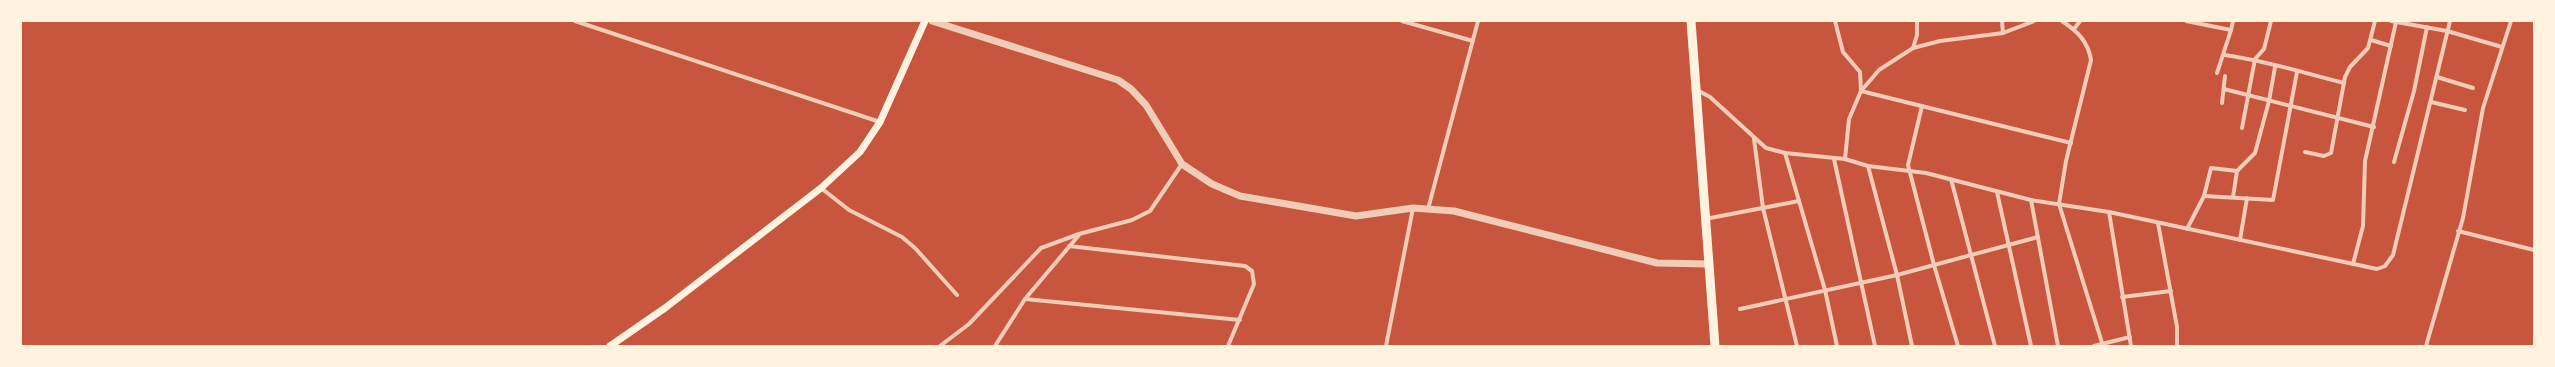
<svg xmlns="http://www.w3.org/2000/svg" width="2555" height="367" viewBox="0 0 2555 367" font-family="'Noto Sans',sans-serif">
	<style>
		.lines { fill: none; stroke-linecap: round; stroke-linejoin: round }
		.minor { stroke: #f1ccb7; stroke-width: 4 }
		.tertiary { stroke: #f1ccb7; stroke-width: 7 }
		.secondary { stroke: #fff3e0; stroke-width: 7 }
		.trunk { stroke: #fff3e0; stroke-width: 9 }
	</style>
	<rect width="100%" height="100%" fill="#c8553d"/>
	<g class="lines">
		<g class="minor">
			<path d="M575 21 880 122"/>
			<path d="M1402 21 1473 41"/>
			<path d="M1835 21 1843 52 1860 72 1861 91 2071 143"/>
			<path d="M2002 21 2003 33"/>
			<path d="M2062 21C2077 31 2088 41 2091 60L2066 161 2059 204 2103 346"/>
			<path d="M2186 21 2231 30 2217 73"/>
			<path d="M2391 21 2447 31 2502 47"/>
			<path d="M2074 29 2080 21"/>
			<path d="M2231 30 2233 21"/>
			<path d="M2371 40 2391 46"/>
			<path d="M1913 48 1917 35V21"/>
			<path d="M2224 55C2264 60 2304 73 2344 83"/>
			<path d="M2437 77 2473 88"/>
			<path d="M2224 89 2374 127"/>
			<path d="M1697 90 1710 97 1766 148 1785 153 1845 159 1868 166 1926 173 2031 200 2109 212 2377 269 2385 266 2393 255 2450 21"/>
			<path d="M2431 102 2465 110"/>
			<path d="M2222 103 2225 76"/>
			<path d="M1922 106 1908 165 1934 265 1958 346"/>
			<path d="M2242 128 2255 59 2264 49 2271 21"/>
			<path d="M1754 139 1763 208 1797 346"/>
			<path d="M2305 152 2324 156 2331 153 2345 77 2350 67 2368 48 2375 21"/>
			<path d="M1785 153 1825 290 1837 346"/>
			<path d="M1834 159 1875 346"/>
			<path d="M1845 159 1849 119 1861 91 1879 70 1913 48 1940 41 2003 33 2034 21"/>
			<path d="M2394 162 2414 91 2427 27"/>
			<path d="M1868 166 1897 275 1912 346"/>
			<path d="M1951 179 1995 346"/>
			<path d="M821 188 849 210 902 237 915 248 957 295"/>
			<path d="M1997 192 2031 346"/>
			<path d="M2204 196 2273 200 2297 72"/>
			<path d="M2233 197 2237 171 2255 153 2269 101 2275 67"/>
			<path d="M2031 200 2058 346"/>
			<path d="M1428 209 1478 21"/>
			<path d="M2109 212 2131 346"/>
			<path d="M1705 219 1799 201"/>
			<path d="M2158 223 2177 327V346"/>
			<path d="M2187 229 2204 196 2211 168 2237 171"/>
			<path d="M2458 231 2534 250"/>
			<path d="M2240 240 2247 198"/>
			<path d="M1069 246 1245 266 1252 271 1254 284 1228 346"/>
			<path d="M2353 264 2363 226 2365 161 2396 22"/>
			<path d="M2122 297 2171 291"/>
			<path d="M1025 299 1240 320"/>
			<path d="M1740 309 1897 275 2038 237"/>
			<path d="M940 346 969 324 1041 248 1079 234 1132 220 1150 211 1182 164"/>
			<path d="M995 346 1025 299 1079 235"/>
			<path d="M1386 346 1413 208"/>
			<path d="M2094 346 2130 337"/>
			<path d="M2426 346 2463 218 2483 108 2511 21"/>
		</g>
		<path class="tertiary" d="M932 21 1118 80 1131 89 1146 105 1182 164 1212 184 1240 196 1356 216 1413 208 1454 211 1657 263 1709 264"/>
		<path class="secondary" d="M610 346 665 308 821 188 860 152 880 122 925 21"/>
		<path class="trunk" d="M1691 21 1715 346"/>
	</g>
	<rect width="2555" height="367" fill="none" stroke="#fff3e0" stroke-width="44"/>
</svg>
